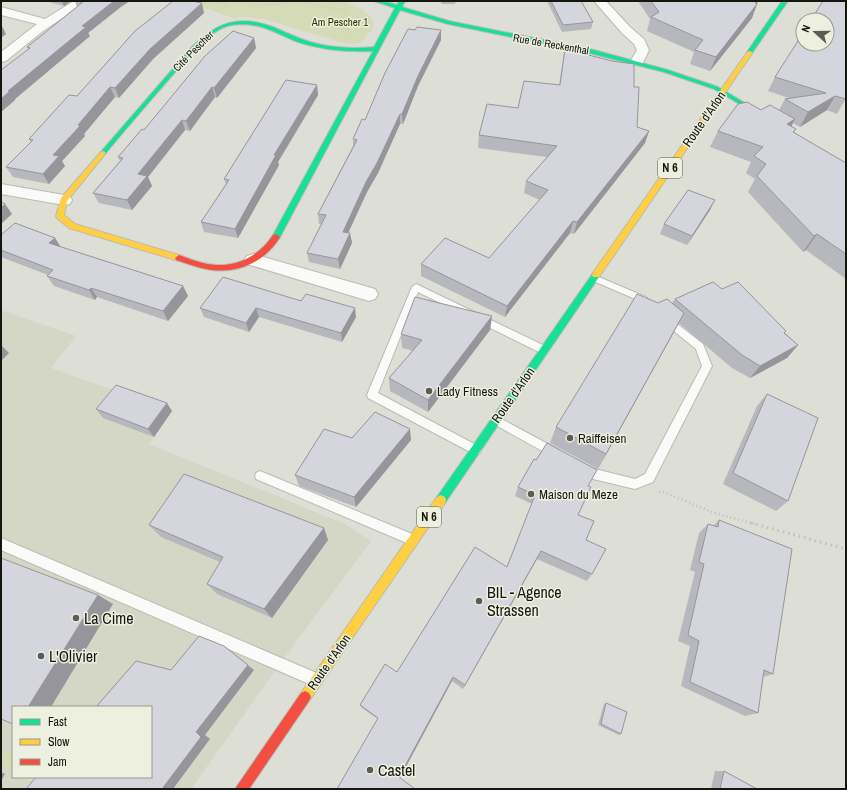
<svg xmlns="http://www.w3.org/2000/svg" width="847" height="790" viewBox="0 0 847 790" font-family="'Archivo Narrow',sans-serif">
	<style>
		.built { fill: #d4d7c6 }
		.green { fill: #d5dab7 }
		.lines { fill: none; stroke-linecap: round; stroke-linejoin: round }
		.lane-casing { stroke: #babbb4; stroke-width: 2 }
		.street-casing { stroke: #babbb4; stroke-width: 2 }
		.fast-casing { stroke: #babbb4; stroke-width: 2 }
		.slow-casing { stroke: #babbb4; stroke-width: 2 }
		.jam-casing { stroke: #babbb4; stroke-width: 2 }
		.path-far2 { stroke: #bfbfbd; stroke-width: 1.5; stroke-dasharray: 0.5 2; stroke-linecap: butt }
		.path-far1 { stroke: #bfbfbd; stroke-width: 2.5; stroke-dasharray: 1 3; stroke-linecap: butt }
		.path { stroke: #bfbfbd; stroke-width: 3; stroke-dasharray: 1.5 4; stroke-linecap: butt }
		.lane { fill: #fafaf9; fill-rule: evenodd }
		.street { fill: #fafaf9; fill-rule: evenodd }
		.fast { fill: #16e098; fill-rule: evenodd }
		.slow { fill: #ffcf43; fill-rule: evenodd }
		.jam { fill: #f24e42; fill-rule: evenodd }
		.wall { fill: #b7b7be }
		.shaded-wall { fill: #95959b }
		.building { fill: #d5d5dd; stroke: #95959b }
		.poi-dot { fill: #5b5c55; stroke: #edf0df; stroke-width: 1.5 }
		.labels { text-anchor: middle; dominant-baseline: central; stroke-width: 3; stroke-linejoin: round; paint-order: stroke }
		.far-park-label { font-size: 11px; fill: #2e3201; stroke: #edf0df }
		.far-street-label { font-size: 11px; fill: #151610; stroke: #edf0df }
		.shield { fill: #edf0df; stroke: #56574e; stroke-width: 1 }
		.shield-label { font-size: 12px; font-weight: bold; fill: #151610 }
		.street-label { font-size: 13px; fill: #151610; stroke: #edf0df }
		.poi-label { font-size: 13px; fill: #151610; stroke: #edf0df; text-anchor: start }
		.near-poi-label { font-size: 16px; fill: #151610; stroke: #edf0df; text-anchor: start }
	</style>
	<rect width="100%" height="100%" fill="#ddded6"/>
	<path class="built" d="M1 310 76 336 51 368 172 411 149 444 345 524 371 541 285 657 191 789H1V765L13 771V777H24L43 787 151 777V707H13V757L1 751Z"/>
	<g class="green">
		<path d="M186 1H343C351 4 377 14 373 26 373 29 370 32 368 34 363 43 358 44 347 44L264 19 244 17 233 18Z"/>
		<path d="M1 751 13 757V771L1 765Z"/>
	</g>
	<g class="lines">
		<g class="lane-casing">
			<g id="lane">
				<path d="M594 275 646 297 652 303 647 306 640 301 591 280 590 278 591 276Z"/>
				<path d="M416 284 547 347 549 350 547 353H541L418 292 378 393 480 447 481 450 480 453 476 455 368 398 367 395 412 287Z"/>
				<path d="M667 316 703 344 712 366 653 482 635 489 593 479 579 472 578 469 579 466 583 464 595 469 635 479 645 474 702 366 696 349 664 323 662 320 664 317Z"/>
				<path d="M496 416 559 450 560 453 559 456 555 458 551 456 492 423 491 420 492 417Z"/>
				<path d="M260 471 417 536 419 540 417 544 413 546 409 544 256 479 255 476 256 473Z"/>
				<path d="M1 538 319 674 320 679 319 684 314 685 309 684 1 550Z"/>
			</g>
		</g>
		<g class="street-casing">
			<g id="street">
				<path d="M74 1H88L43 31 6 61 1 62V52L37 24 1 15V7L45 19Z"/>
				<path d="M594 1H606L630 27 644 39 649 50 642 65H632L630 62 637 50 634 44 622 33Z"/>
				<path d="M1 184 64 195 70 196 72 200 70 204 64 205 1 194Z"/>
				<path d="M253 254 375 289 378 294 375 299 369 301 247 264 244 260 247 256Z"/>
			</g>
		</g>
		<g class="fast-casing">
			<g id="fast">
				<path d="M374 1H383L397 5 399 1H405L402 7 449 21 594 50 668 70 718 87 770 118 765 119 714 89 664 72 593 54 448 24 400 10 279 239H273L272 237 373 51C346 52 320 50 295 41 283 36 271 29 258 26 247 24 233 23 222 28 204 37 190 56 176 71 152 99 128 126 105 154H101L100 153 190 49C215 23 238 14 273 27 285 32 297 38 310 42 331 48 353 49 374 47L395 8Z"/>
				<path d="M782 1H788L752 53H748L747 52Z"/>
				<path d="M596 272 600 275 599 277 445 503 441 505 437 503 436 500 437 497 593 273Z"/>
			</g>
		</g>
		<g class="slow-casing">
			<g id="slow">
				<path d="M748 51 753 52 599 277H593L592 275 593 273Z"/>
				<path d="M103 151 105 152V154L67 201 64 215 75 224 182 256 183 258 182 260 179 261 69 228 57 218 56 216 61 198 101 152Z"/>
				<path d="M441 495 445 497 446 500 445 503 309 701 305 703 301 701 299 697 301 693 437 497Z"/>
			</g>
		</g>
		<g class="jam-casing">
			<g id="jam">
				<path d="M276 234 280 237C264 263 236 275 206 269 196 267 186 263 176 260L175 258 179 255C187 258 195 261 203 263 231 270 257 259 273 235Z"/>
				<path d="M305 691 309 693 311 697 309 701 249 789H235L301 693Z"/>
			</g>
		</g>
		<g class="path-far2">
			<path d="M215 1 229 7"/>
			<path d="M303 1 309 4 347 11 348 32 350 34"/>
			<path d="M249 6 280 4 291 1"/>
		</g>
		<path class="path-far1" d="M659 492H663L715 513 755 524"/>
		<path class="path" d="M751 523 846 549"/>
		<use href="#lane" class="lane"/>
		<use href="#street" class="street"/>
		<use href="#fast" class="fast"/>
		<use href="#slow" class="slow"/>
		<use href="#jam" class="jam"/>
	</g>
	<g class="wall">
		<path d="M46 1H71L64 6Z"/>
		<path d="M75 1H130L122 6 88 33 90 36 15 99V100L1 112 28 49 27 47 77 7Z"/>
		<path d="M440 1H456L455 4H442Z"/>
		<path d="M547 1H581L593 22 591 29 562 32Z"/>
		<path d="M638 1H758L752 18 710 71 690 64 694 52 647 31 650 19Z"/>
		<path d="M204 13 153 59 119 98 115 97 84 134 85 136 62 161 65 166 49 184 13 177 6 167 31 142 29 139 77 96Z"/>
		<path d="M845 19 846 98 837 114 827 110 800 127 793 123 791 127 796 129 794 133 846 163V279L806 250 803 252 748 192 755 179 746 173 751 162 710 147 718 131 761 110H779L785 99 789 98 768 91 775 77Z"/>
		<path d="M254 38 256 48 217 98 215 97 190 131 185 130 148 177 152 186 132 210 99 203 93 193 120 161 118 157 144 130Z"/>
		<path d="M441 40 418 86 403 124H400L378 173 367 192 348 233H350L352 243 340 269 309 262 307 253 321 224H319L318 214 353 146V139L365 120Z"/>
		<path d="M565 49 634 87 637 127 649 131 645 143 574 234 570 233 505 317 421 276V264L489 258 540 200 524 193 526 181 547 157 478 148 479 135 518 108 559 85Z"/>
		<path d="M317 85 318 95 278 162 279 165 238 238 204 232 201 222 226 184 224 179Z"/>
		<path d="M710 210 687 245 660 234 664 224Z"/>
		<path d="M1 235 55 238 61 247 183 286 188 296 168 321 97 297 95 300 54 286 47 276 48 275 1 257Z"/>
		<path d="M722 289 785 333 798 345 787 358 750 378 732 368 679 323 598 469 550 443 556 427 658 303H672L675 299Z"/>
		<path d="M301 301 356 317 342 342 259 317 249 332 204 317 200 308Z"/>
		<path d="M492 316 490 330 428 412 390 391 389 378 413 351 402 348 401 334Z"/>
		<path d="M767 394 788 501 776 511 723 484 757 406Z"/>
		<path d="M96 409 172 411 154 437 103 418Z"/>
		<path d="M352 438 411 440 356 507 299 486 295 475Z"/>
		<path d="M588 486 578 515 586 540 592 574 587 581 537 559 463 689 452 681 337 789 378 719 362 708 360 705 397 672 507 567 532 504 515 496 518 487Z"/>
		<path d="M719 520 773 674 763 677 758 713 745 716 681 686 690 646 678 641 695 572 690 570 699 533 708 524 713 526Z"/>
		<path d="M149 525 324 528 328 540 272 618 217 594 207 584 220 562 161 537Z"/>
		<path d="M606 703 621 734 619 735 598 725 604 704Z"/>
		<path d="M715 771H724L757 789H711Z"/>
	</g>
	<g class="shaded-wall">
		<path d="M62 1H71L64 6Z"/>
		<path d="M114 1H130L122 6 88 33 90 36 15 99V100L1 112V99L8 91 82 26Z"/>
		<path d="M757 1H758L752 18 710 71 716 57Z"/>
		<path d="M202 3 204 13 153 59 119 98 115 88 150 49Z"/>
		<path d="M1 24 6 34 1 38Z"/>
		<path d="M441 30V40L418 86 403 124 402 114 418 76Z"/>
		<path d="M254 38 256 48 217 98 214 88Z"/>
		<path d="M317 85 318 95 278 162 279 165 238 238 235 229 274 155Z"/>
		<path d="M110 87 115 97 84 134 85 136 62 161 65 166 49 184 43 174 53 155Z"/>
		<path d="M212 87 215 97 190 131 186 121Z"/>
		<path d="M835 96 827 110 800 127 808 112Z"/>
		<path d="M400 114V124L378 173 367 192 344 242 343 232 366 182Z"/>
		<path d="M795 119 786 136 787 124Z"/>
		<path d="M182 120 185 130 148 177 152 186 132 210 127 200 138 174Z"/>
		<path d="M649 131 645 143 574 234 577 222Z"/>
		<path d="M715 200 710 210 687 245 692 236Z"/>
		<path d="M5 204 12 214 1 224V208Z"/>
		<path d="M573 221 570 233 505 317 507 306Z"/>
		<path d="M350 233 352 243 340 269 338 259Z"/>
		<path d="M817 234 806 250 803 252 814 236Z"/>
		<path d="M55 238 61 248 49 243Z"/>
		<path d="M183 286 188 296 168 321 163 311Z"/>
		<path d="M91 288 97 297 95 300 89 290Z"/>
		<path d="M256 308 259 317 249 332 246 323Z"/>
		<path d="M355 308 356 317 342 342 341 333Z"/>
		<path d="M684 313 674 332 598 469 606 454Z"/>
		<path d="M492 316 490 330 428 412V400Z"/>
		<path d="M1 345 9 353 1 361Z"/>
		<path d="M798 345 787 358 750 378 760 366Z"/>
		<path d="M167 403 172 411 154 437 148 429Z"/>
		<path d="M410 429 411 440 356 507 354 497Z"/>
		<path d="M324 528 328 540 272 618 264 609Z"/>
		<path d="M541 551 537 559 463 689 465 685Z"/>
		<path d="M98 595 113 604 51 707H28Z"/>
		<path d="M224 646 254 670 205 735 210 739 173 789H162L196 732Z"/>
		<path d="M453 677 452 681 400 778 399 777Z"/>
		<path d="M1 772 5 774 1 781Z"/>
	</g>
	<g class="building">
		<path d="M77 1H114L82 26 86 27 8 91H10L1 99V70L30 48 27 47 83 2Z"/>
		<path d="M173 1H192L202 3 150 49 115 88 110 87 78 125 80 126 53 155 59 156 43 174 6 167 33 140 29 139 69 95 77 96 135 31Z"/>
		<path d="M551 1H581L593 22 563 25Z"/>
		<path d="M651 1H757L755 3 757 4 716 57 695 50 703 40 651 17 659 12Z"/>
		<path d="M823 1H846V17L845 19H846V99L835 96 808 112 785 99 826 93 775 77 803 33V44H827V20H811Z"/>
		<path d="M417 27 441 30 418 76 402 114H400L377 163 366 182 343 232 350 233 338 259 307 253 326 215 318 214 357 140 353 139 362 119 365 120 385 73 408 29 415 30Z"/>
		<path d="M233 31 254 38 214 88 212 87 186 121 182 120 138 174 147 176 127 200 93 193 123 158 118 157 142 129 144 130 205 56Z"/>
		<path d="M565 49 612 61 634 64V87H639L637 127 649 131 577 222 573 221 507 306 421 264 445 238 489 258 548 190 526 181 557 146 479 135 487 104 518 108 524 81 560 85Z"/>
		<path d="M286 80 317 85 274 155H276L235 229 201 222 229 180 224 179Z"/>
		<path d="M747 102 761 110 770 105 795 119 787 124 796 129 793 132 846 163V254L817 234 814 236 757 176 766 164 754 156 763 147 718 131 738 104Z"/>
		<path d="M688 190 715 200 692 236 664 224Z"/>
		<path d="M1 202 5 204 1 208Z"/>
		<path d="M15 223 55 238 49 243 183 286 163 311 91 288 89 290 47 276 53 270 1 250V235Z"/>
		<path d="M223 277 301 301 306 294 355 308 341 333 256 308 246 323 200 308Z"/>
		<path d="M713 282 722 289 738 282 786 331 784 333 798 345 760 366 742 355 675 299Z"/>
		<path d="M637 294 658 303 667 299 684 313 606 454 556 427Z"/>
		<path d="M415 297 492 316 428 400 389 378 422 340 401 334Z"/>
		<path d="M116 385 167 403 148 429 96 409Z"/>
		<path d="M767 394 818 418 788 501 733 473Z"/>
		<path d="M375 412 410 429 354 497 295 475 324 429 352 438Z"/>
		<path d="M547 443 597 470 588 486 591 487 578 515 594 521 586 540 606 549 592 574 541 551 465 685 453 677 399 777 415 789H337L378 718 360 705 385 664 397 672 475 547 507 567 535 495 518 487 534 459 536 460Z"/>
		<path d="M184 474 324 528 264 609 207 584 223 557 149 525Z"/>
		<path d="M719 520 792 549 773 674 764 670 758 713 690 682 699 641 688 635 704 564 699 562 708 524 718 527Z"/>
		<path d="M1 558 98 595 28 707H13V724L1 719Z"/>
		<path d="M199 636 224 646 248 665 196 732 201 737 162 789H26L36 777H151V707H96L136 661 171 670Z"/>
		<path d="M606 703 627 712 621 734 601 724Z"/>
		<path d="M724 771 757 789H720Z"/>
	</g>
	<g class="poi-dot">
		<circle cx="429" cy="391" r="4"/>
		<circle cx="570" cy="438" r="4"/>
		<circle cx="531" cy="494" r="4"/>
		<circle cx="479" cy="601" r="4"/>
		<circle cx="76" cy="618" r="4"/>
		<circle cx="41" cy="656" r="4"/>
		<circle cx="370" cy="770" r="4"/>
	</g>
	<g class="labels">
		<g class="far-park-label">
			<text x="340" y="22">Am Pescher 1</text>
		</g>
		<g class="far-street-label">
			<text transform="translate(551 44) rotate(10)">Rue de Reckenthal</text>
			<text transform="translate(193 51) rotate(-45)">Cité Pescher</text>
		</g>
		<g class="shield">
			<rect x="658" y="158" width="24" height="20" rx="3"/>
			<rect x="417" y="507" width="24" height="20" rx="3"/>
		</g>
		<g class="shield-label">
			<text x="670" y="168">N 6</text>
			<text x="429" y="517">N 6</text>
		</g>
		<g class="street-label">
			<text transform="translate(704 119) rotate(-55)">Route d'Arlon</text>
			<text transform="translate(513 395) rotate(-55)">Route d'Arlon</text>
			<text transform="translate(329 662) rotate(-55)">Route d'Arlon</text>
		</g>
		<g class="poi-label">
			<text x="437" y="391">Lady Fitness</text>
			<text x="578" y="438">Raiffeisen</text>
			<text x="539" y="494">Maison du Meze</text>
		</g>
		<g class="near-poi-label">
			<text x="487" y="592">BIL - Agence<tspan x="487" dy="18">Strassen</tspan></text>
			<text x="84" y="618">La Cime</text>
			<text x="49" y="656">L'Olivier</text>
			<text x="378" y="770">Castel</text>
		</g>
	</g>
	<rect width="847" height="790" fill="none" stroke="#151610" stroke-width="4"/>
	<rect x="12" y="706" width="140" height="72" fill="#edf0df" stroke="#97998c"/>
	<rect x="20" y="719" width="20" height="6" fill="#16e098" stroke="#97998c"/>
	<text x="48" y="726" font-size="12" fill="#151610">Fast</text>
	<rect x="20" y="739" width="20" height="6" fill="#ffcf43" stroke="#97998c"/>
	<text x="48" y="746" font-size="12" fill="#151610">Slow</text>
	<rect x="20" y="759" width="20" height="6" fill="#f24e42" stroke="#97998c"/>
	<text x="48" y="766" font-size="12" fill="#151610">Jam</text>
	<g transform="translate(815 32) rotate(291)"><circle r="19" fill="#edf0df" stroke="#97998c"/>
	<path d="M0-3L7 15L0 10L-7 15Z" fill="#5b5c55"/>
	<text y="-6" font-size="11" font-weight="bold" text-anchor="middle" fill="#151610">N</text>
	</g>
</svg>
